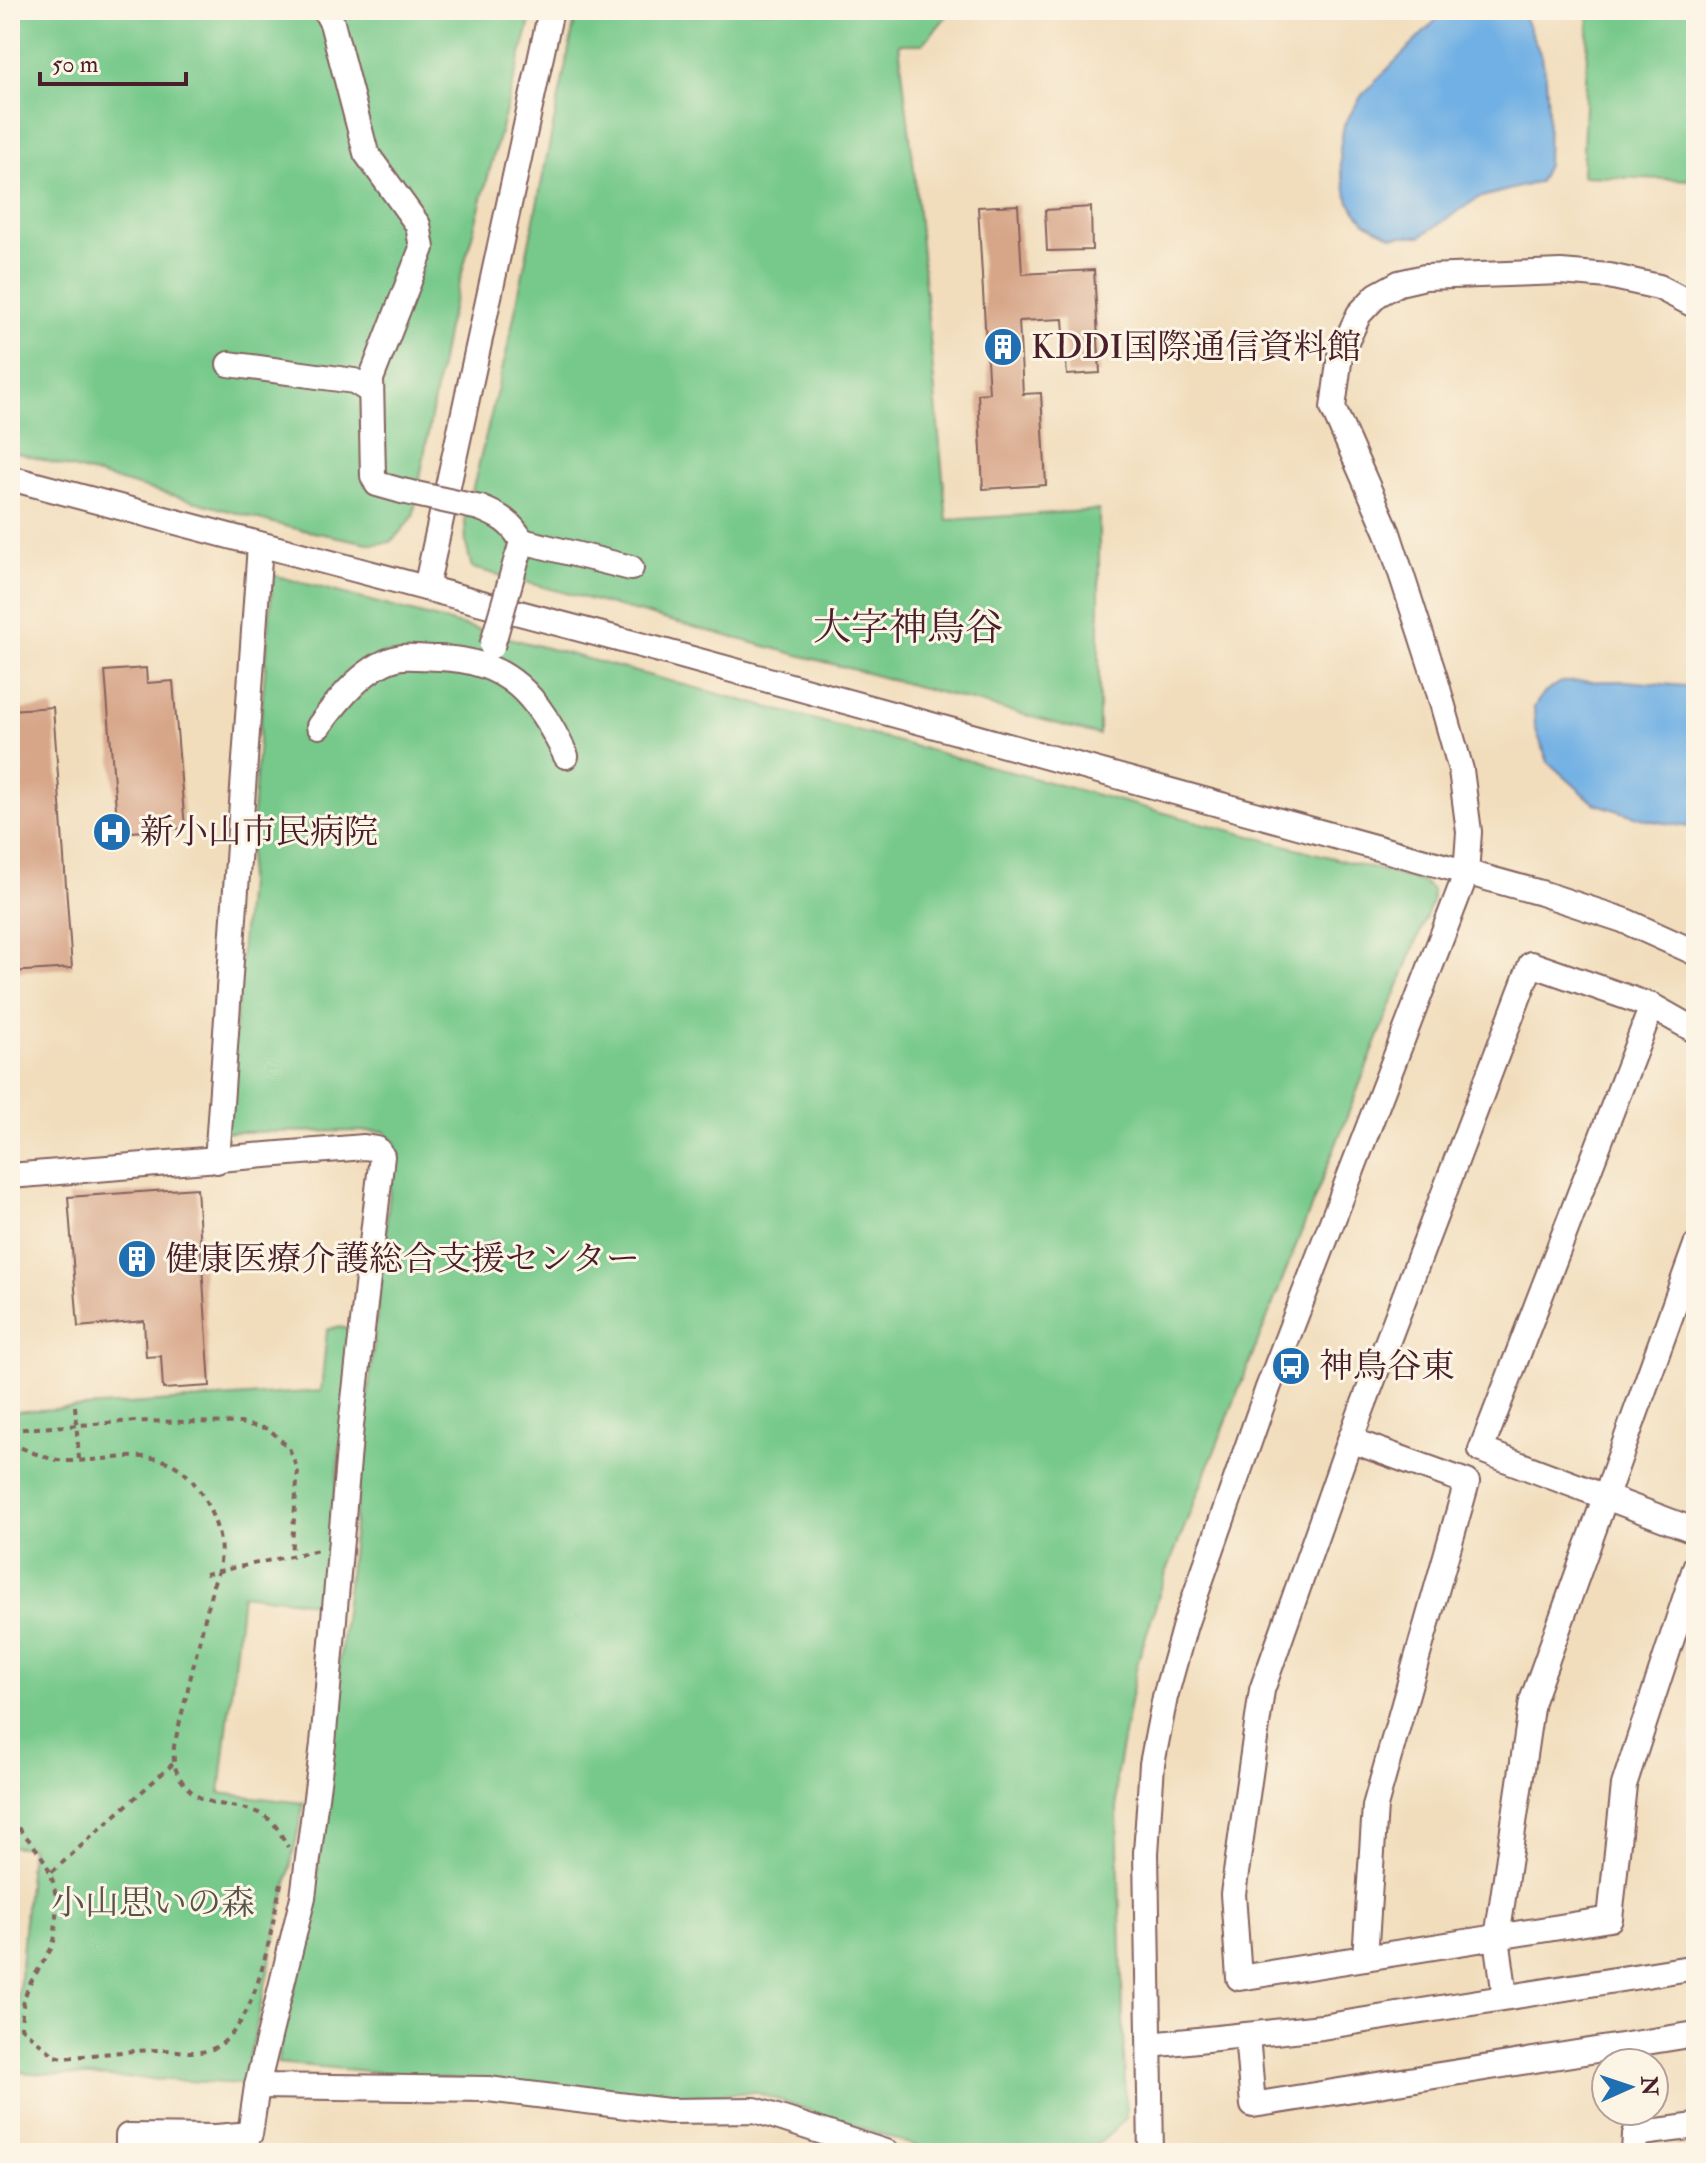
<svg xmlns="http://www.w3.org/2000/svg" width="1706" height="2163" viewBox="0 0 1706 2163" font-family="'IM FELL Double Pica','Noto Serif JP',serif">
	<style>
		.green { fill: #77c98b; stroke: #60745b; stroke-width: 2 }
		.water { fill: #71b0e4; stroke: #5e6888; stroke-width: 2 }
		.building { fill: #d7a588 }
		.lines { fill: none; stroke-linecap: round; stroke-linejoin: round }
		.minor-casing { stroke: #84625e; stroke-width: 28 }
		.path { stroke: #84625e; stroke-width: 4; stroke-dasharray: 6 6; stroke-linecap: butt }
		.minor { stroke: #fff; stroke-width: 24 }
		.minor-bridge-casing { stroke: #84625e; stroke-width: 28; stroke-linecap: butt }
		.minor-bridge { stroke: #fff; stroke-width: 24 }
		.labels { text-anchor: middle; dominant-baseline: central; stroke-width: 6; stroke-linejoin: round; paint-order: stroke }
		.poi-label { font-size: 34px; fill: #4a1f2b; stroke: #fcf5e5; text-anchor: start }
		.park-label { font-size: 34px; fill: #585248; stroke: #fcf5e5 }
		.quarter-label { font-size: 38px; fill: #4a1f2b; stroke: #fcf5e5 }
	</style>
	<rect width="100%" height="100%" fill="#fcf5e5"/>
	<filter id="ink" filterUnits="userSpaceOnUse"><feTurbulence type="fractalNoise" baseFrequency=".0125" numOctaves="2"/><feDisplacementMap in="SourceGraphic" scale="16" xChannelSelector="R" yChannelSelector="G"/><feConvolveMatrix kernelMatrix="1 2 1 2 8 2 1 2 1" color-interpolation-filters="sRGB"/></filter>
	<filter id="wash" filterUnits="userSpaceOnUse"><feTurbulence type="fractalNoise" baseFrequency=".006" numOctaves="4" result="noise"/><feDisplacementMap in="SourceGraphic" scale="32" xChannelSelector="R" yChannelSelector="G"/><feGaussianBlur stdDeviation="1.8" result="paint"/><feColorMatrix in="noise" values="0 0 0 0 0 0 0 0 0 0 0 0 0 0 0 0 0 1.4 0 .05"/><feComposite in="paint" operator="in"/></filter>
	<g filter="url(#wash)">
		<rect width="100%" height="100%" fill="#f1ddbc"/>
		<g class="green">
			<path d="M10 10H533L447 328 413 517 391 542 373 544 288 527 10 451Z"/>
			<path d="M577 10H952L923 44H899L914 170 947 520 1099 510V735L472 568 466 544 465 520 508 346Z"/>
			<path d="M1589 10H1696V180L1582 176Z"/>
			<path d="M273 575 1423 882 1432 890V902L1165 1576 1137 1664 1116 1778 1126 2119 1095 2146 1036 2153H952L925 2149 754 2092 670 2098 277 2063 314 1902 395 1143 384 1131 226 1132Z"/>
			<path d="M336 1327 354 1329 322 1604 242 1594 220 1793 304 1803 244 2084 12 2072 31 1848 10 1846V1412L321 1391 327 1330Z"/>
		</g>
		<g class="water">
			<path d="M1446 10H1520L1523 14 1542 58 1546 78 1548 110 1547 165 1539 182 1478 198 1421 236H1392L1366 223 1349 202 1341 170 1340 148 1344 125 1362 95Z"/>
			<path d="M1625 681 1696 687V828L1647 820 1594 803 1548 762 1535 727 1534 707 1543 694 1561 682Z"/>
		</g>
		<g id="blocks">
			<g class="building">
				<path d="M1018 205 1022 274 1094 270 1100 373 1067 375 1063 319 1019 321 1023 394 1041 393 1046 485 983 489 978 394 989 393 978 207Z"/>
				<path d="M1091 207 1092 250 1047 251 1045 210Z"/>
				<path d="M146 668 147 683 173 681 185 828 118 833 105 671Z"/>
				<path d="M53 707 72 968 10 972V710Z"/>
				<path d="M197 1188 210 1386 163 1389 161 1356 146 1357 144 1321 78 1327 68 1197Z"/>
			</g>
		</g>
	</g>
	<g filter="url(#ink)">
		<use href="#blocks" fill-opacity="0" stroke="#84625e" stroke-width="2"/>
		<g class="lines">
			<g class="minor-casing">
				<g id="minor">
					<path d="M325 10 332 23 366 153 418 225 422 248 371 379 373 476 377 484 402 491"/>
					<path d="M229 364 354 381 370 391"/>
					<path d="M10 478 663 651 1541 893 1623 920 1696 953"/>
					<path d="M480 508C500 516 511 522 522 541L518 556"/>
					<path d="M522 541 631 568"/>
					<path d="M426 588 551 10"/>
					<path d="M319 726C338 700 368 662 402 657 414 656 427 658 439 658 509 660 538 697 566 756"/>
					<path d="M1652 1006 1481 1450 1696 1531"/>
					<path d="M1696 1031 1652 1006 1531 964 1350 1440 1262 1690 1233 1894 1239 1978 1610 1919 1624 1785 1696 1565"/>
					<path d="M217 1161 260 545"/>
					<path d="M10 1176 364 1147 377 1149 382 1156 351 1426 323 1744 303 1897 257 2086 250 2134 216 2137 214 2153"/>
					<path d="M1350 1440 1467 1482 1375 1806 1365 1958"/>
					<path d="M1505 1996 1497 1938 1532 1701 1696 1245"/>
					<path d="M1247 2035 1253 2105 1696 2034"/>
					<path d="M1150 2045 1322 2027 1696 1967"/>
					<path d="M257 2086 488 2089 668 2111 755 2110 888 2153"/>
					<path d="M128 2153V2136L216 2137"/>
					<path d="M1151 2153 1146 1853 1152 1764 1165 1697 1185 1625 1268 1388 1466 874 1469 832 1461 770 1435 678 1388 533 1333 408 1340 355 1359 314 1377 295 1399 283 1425 277 1561 272 1609 276 1659 287 1696 306"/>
					<path d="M1634 2153 1635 2134 1696 2126"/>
				</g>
			</g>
			<g class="path">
				<path d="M75 1406 79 1459"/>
				<path d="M10 1430 135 1421 240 1423 269 1429 289 1448 298 1470 291 1555"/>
				<path d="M10 1443C27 1450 49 1461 68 1461 137 1460 178 1436 212 1515 223 1542 224 1559 213 1585L174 1746C173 1761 174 1769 182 1781 205 1814 238 1799 266 1817 276 1823 282 1837 288 1847"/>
				<path d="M205 1574 319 1550"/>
				<path d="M10 1819C41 1853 58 1869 56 1917 55 1926 56 1939 52 1947 33 1982 23 1983 21 2027L55 2056 63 2058C96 2055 129 2050 162 2050 176 2050 192 2054 206 2051 257 2039 271 1927 281 1883"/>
				<path d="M52 1872 174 1763"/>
			</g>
			<use href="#minor" class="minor"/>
			<g class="minor-bridge-casing">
				<g id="minor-bridge">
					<path d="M402 491 480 508"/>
					<path d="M492 646 517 558"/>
				</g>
			</g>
			<use href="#minor-bridge" class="minor-bridge"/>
		</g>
	</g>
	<defs>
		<g id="building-disc" transform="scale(2)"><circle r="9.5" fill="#1f6fb2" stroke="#fcf5e5"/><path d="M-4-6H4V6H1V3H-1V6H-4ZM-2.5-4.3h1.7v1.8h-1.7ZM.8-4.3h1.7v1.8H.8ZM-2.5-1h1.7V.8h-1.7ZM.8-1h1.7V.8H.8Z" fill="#fff"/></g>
		<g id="hospital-disc" transform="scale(2)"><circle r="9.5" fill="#1f6fb2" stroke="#fcf5e5"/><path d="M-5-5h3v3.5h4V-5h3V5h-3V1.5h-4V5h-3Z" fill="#fff"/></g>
		<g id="bus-disc" transform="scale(2)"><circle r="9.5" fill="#1f6fb2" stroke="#fcf5e5"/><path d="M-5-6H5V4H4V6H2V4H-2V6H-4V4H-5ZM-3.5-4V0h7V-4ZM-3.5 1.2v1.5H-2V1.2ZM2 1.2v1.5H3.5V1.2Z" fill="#fff"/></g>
	</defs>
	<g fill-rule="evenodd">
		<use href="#building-disc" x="1003" y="347"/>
		<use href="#hospital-disc" x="112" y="832"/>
		<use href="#building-disc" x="137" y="1259"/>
		<use href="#bus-disc" x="1291" y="1366"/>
	</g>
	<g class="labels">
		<g class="poi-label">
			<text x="1031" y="347">KDDI国際通信資料館</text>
			<text x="140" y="832">新小山市民病院</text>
			<text x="165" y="1259">健康医療介護総合支援センター</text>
			<text x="1319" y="1366">神鳥谷東</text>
		</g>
		<g class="park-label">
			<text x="153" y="1903">小山思いの森</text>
		</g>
		<g class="quarter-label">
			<text x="908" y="628">大字神鳥谷</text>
		</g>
	</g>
	<rect width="1706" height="2163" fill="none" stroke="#fcf5e5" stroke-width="40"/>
	<g transform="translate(1630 2087) rotate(87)"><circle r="38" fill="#fcf5e5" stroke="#b59f9b" stroke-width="2"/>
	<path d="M0-6L14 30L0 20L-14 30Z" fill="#1f6fb2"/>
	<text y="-12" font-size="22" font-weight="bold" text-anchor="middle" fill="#4a1f2b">N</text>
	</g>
	<path d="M40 72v12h146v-12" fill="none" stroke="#4a1f2b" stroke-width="4"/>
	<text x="52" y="72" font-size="24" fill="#4a1f2b" stroke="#fcf5e5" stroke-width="6" paint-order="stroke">50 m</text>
</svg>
